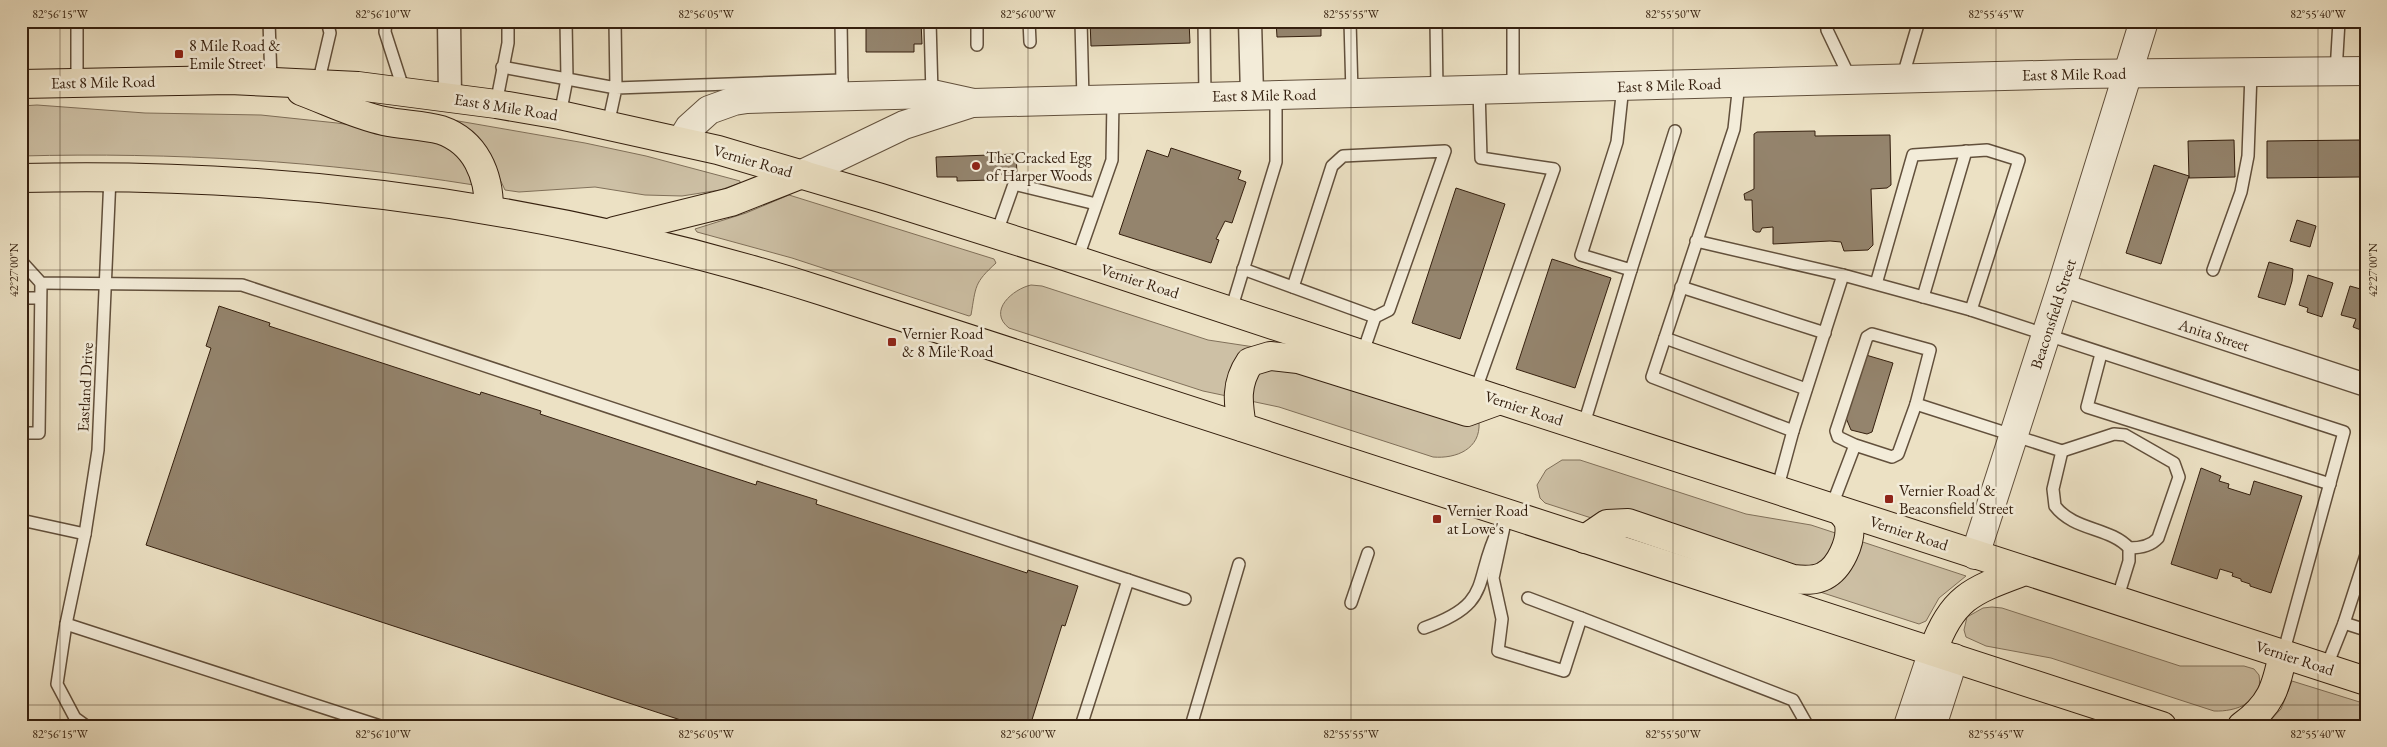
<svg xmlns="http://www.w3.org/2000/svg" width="2387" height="747" viewBox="0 0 2387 747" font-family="'EB Garamond',serif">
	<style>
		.green { fill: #cdc0a5; stroke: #80705a }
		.building { fill: #94846d; stroke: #341f0e }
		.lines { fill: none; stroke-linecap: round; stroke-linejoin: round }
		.service-casing { stroke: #62503c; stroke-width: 14 }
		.minor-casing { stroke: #62503c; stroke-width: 25 }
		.tertiary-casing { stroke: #62503c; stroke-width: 30 }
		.trunk-casing { stroke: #341f0e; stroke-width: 30 }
		.service { stroke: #f3ecd9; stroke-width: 11 }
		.minor { stroke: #f3ecd9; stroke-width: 22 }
		.tertiary { stroke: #f3ecd9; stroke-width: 28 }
		.trunk { stroke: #ece1c4; stroke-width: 28 }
		.ticks { fill: none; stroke: #341f0e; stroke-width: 1; stroke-opacity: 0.45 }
		.poi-dot { fill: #8f2418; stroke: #f3ecd9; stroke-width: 2 }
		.labels { text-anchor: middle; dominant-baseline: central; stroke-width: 5; stroke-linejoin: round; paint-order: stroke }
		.poi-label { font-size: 16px; fill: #341f0e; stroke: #f3ecd9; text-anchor: start }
		.street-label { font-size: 16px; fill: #341f0e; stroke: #f3ecd9 }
		.neatline { fill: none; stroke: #341f0e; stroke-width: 2 }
		.ticks-label { font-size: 12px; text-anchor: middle; fill: #341f0e }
	</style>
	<rect width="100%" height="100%" fill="#ece1c4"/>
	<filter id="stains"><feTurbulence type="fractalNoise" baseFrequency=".004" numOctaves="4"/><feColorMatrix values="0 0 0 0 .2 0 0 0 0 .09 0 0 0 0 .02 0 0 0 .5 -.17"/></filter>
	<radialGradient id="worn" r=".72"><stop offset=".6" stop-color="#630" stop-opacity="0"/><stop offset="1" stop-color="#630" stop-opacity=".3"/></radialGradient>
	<g class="green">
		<path d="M37 105 145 113 261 115 337 123 420 135 437 138 466 160 474 185C324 161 173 152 21 156V106Z"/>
		<path d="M441 118 585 143 646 156 740 181V183L720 190 682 196 645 195 595 187 519 192 505 190 492 162Z"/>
		<path d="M789 195 994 259 996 263C974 283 976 286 971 315L969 316 792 258 697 232 695 229 746 213Z"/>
		<path d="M1031 285 1042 286 1208 340 1274 350 1479 422C1481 449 1456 459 1433 457L1279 407 1203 391 1009 328C987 311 1013 289 1031 285Z"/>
		<path d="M1562 460H1580L1746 514 1811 525 1966 576 1939 598 1926 621 1919 624 1545 503 1540 498 1537 485 1546 470Z"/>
		<path d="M1992 607 2002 608 2180 666H2244L2254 669 2259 675C2264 702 2236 712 2214 711L2051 658 1986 646 1966 637 1964 630 1967 617 1983 608Z"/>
		<path d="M2292 681 2366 704V726H2265L2281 709Z"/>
	</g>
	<g class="building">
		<path d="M866 21H921L922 44H914V52H866Z"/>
		<path d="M1090 21H1189L1190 43 1091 46Z"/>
		<path d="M1276 21H1321V36L1277 37Z"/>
		<path d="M1855 21H1898V24L1855 26Z"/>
		<path d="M1815 131V136L1890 135 1891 185 1887 188 1871 189 1873 245 1868 250 1844 251 1841 242 1830 241 1773 244V227L1762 228 1760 232H1756L1753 230 1752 200H1745L1744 194 1754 189V134L1757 132Z"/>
		<path d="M2234 140 2235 177 2189 178 2188 141Z"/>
		<path d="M2360 140V177L2267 178V141Z"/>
		<path d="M1171 148 1241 171 1238 179 1246 182 1232 223 1225 221 1216 239 1219 240 1211 263 1119 234 1147 150 1168 157Z"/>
		<path d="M1016 154 1017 174 992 175V180L957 181V177H937L936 157Z"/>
		<path d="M2154 165 2189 176 2161 264 2126 253Z"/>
		<path d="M1456 188 1505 204 1460 339 1412 323Z"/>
		<path d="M2297 220 2316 226 2310 247 2290 241Z"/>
		<path d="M1552 259 1611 278 1575 388 1516 369Z"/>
		<path d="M2269 262 2293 269 2292 281 2285 305 2258 297Z"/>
		<path d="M2308 275 2333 283 2322 317 2307 312 2308 308 2299 305Z"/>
		<path d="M2366 285V332L2353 327 2356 319 2341 315 2350 286 2364 290Z"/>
		<path d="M219 306 270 323 269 326 480 395 481 392 541 411 540 414 756 485 757 481 817 500 816 504 1027 573 1028 570 1078 586 1065 626 1062 625 1030 726H699L146 545 211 348 206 346Z"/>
		<path d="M1866 355 1893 363 1872 432 1867 434 1851 430 1846 418Z"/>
		<path d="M2201 468 2221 476 2219 481 2229 484 2228 488 2250 495 2254 481 2302 496 2271 593 2250 586V584L2241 581V579L2232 576 2233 573 2220 569 2217 579 2171 564Z"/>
	</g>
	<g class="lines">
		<g class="service-casing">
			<g id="service">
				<path d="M77 21V83"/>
				<path d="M269 21 271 81"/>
				<path d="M386 21 385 32 404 91"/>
				<path d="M841 21 842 86"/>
				<path d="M930 21 932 94"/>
				<path d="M977 21V45"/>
				<path d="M1029 21 1030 42"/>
				<path d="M1081 21 1083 100"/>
				<path d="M1204 21 1205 96"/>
				<path d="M1350 21 1352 93"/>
				<path d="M1436 21 1437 91"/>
				<path d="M1513 21V89"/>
				<path d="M1826 21 1827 30 1850 78"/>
				<path d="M502 67 616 88 615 21"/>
				<path d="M2336 72 2339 21"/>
				<path d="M1902 79 1919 21"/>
				<path d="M318 84 330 33 327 21"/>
				<path d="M1623 86 1617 142 1581 255 1631 270 1675 131"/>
				<path d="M496 104 508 43V21"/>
				<path d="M560 115 567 79 566 21"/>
				<path d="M608 125 616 88 842 80"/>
				<path d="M996 235 1014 184 1096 204"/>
				<path d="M1696 241 1843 275 1793 431 1652 377 1734 129 1739 83"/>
				<path d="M1077 260 1112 160 1113 100"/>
				<path d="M21 261 41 283 242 285 1128 580"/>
				<path d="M1243 269 1375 317 1362 355"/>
				<path d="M2213 270 2241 192 2248 156 2251 73"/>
				<path d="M1843 275 1971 310 2019 160 1987 150 1913 155 1876 284"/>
				<path d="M1293 287 1332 166 1343 156 1445 151 1389 310 1375 317"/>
				<path d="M1681 287 1825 333"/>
				<path d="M1923 297 1966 151"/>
				<path d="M21 298H40"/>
				<path d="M1231 310 1276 162V95"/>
				<path d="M1971 310 2344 432 2283 654"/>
				<path d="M1665 338 1806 389"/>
				<path d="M2101 354 2087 407 2330 484"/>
				<path d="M1475 392 1554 169 1481 158 1479 89"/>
				<path d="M1916 404 2062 451 2053 489 2055 506C2074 531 2110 527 2129 548V561L2117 600"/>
				<path d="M1583 427 1631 270"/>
				<path d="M21 433H39L41 283"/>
				<path d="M2062 451 2114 434 2125 435 2174 463 2179 477 2158 538C2151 546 2140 548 2129 548"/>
				<path d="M1777 490 1793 431"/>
				<path d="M1831 508 1855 445 1892 457 1898 454 1916 404 1930 350 1872 334 1867 337 1836 431 1838 437 1855 445"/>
				<path d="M1507 513 1493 578 1502 619 1498 651 1564 671 1581 618 1793 700 1806 723V726"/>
				<path d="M21 520 85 534"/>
				<path d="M1528 598 1581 618"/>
				<path d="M1351 603 1368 553"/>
				<path d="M2344 623 2366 630"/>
				<path d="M66 624 380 726"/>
				<path d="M1424 628C1495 603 1472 582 1499 528"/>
				<path d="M2326 668 2344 623 2366 555"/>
				<path d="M86 726 75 718 57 684 66 624 85 534 98 450 110 177"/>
				<path d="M1081 726 1128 580 1185 599"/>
				<path d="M1191 726 1239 564"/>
			</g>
		</g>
		<g class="minor-casing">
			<g id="minor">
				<path d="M449 21 450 97"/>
				<path d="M1250 21 1252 95"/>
				<path d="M2062 285 2366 385"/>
			</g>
		</g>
		<g class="tertiary-casing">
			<g id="tertiary">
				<path d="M681 141 689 128 709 110 734 101 747 99 932 94 973 103 2077 74 2366 71"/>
				<path d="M802 174 904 125 969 104"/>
				<path d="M1975 555 2062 285 2144 21"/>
				<path d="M1908 726 1933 651"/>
				<path d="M1932 726 1954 658"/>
			</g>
		</g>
		<g class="trunk-casing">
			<g id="trunk">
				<path d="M21 84 230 80 358 86 496 104 560 115 718 150 881 198 1055 253 1500 400 2366 681"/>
				<path d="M301 91C328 101 356 115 384 121 403 125 423 125 441 130 476 142 489 175 489 209"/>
				<path d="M21 178C294 171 562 208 822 291L2162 726"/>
				<path d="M614 231 731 202 802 174"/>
				<path d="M1242 427C1238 403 1235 384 1250 362L1270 356 1298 359 1467 412 1500 400"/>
				<path d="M1585 539 1607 524 1628 523 1793 579C1804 580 1815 581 1824 576 1840 568 1852 541 1849 524 1848 519 1844 515 1841 511"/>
				<path d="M1933 651C1952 596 1974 590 2025 571"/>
				<path d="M2242 726C2271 705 2276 688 2283 654"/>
			</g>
		</g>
		<use href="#service" class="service"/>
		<use href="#minor" class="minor"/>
		<use href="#tertiary" class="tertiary"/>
		<use href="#trunk" class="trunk"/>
	</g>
	<path class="ticks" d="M60 21V726M383 21V726M706 21V726M1028 21V726M1351 21V726M1673 21V726M1996 21V726M2318 21V726M21 270H2366M21 705H2366"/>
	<g class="poi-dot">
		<rect x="174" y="49" width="10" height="10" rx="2.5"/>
		<circle cx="976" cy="166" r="5"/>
		<rect x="887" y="337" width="10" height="10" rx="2.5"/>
		<rect x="1884" y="494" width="10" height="10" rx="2.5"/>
		<rect x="1432" y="514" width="10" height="10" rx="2.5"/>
	</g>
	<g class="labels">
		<g class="poi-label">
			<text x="189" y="45">8 Mile Road &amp;<tspan x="189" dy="18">Emile Street</tspan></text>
			<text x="986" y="157">The Cracked Egg<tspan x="986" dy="18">of Harper Woods</tspan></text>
			<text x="902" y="333">Vernier Road<tspan x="902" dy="18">&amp; 8 Mile Road</tspan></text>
			<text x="1899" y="490">Vernier Road &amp;<tspan x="1899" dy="18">Beaconsfield Street</tspan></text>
			<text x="1447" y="510">Vernier Road<tspan x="1447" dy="18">at Lowe's</tspan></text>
		</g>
		<g class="street-label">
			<text transform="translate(2074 74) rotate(-1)">East 8 Mile Road</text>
			<text transform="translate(103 82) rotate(-1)">East 8 Mile Road</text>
			<text transform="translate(1669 85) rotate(-2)">East 8 Mile Road</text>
			<text transform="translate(1264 95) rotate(-1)">East 8 Mile Road</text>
			<text transform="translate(506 107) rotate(9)">East 8 Mile Road</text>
			<text transform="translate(753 161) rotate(16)">Vernier Road</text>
			<text transform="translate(1140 281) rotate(18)">Vernier Road</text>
			<text transform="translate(2053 314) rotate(-72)">Beaconsfield Street</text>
			<text transform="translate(2214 335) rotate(18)">Anita Street</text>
			<text transform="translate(85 387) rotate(-87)">Eastland Drive</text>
			<text transform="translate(1524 408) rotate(18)">Vernier Road</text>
			<text transform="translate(1909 533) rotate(18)">Vernier Road</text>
			<text transform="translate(2295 658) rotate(18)">Vernier Road</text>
		</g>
	</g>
	<rect width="2387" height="747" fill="none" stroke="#ece1c4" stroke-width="55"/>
	<rect x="28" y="28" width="2332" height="692" class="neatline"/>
	<g class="ticks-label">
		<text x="60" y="18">82°56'15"W</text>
		<text x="383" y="18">82°56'10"W</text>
		<text x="706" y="18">82°56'05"W</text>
		<text x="1028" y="18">82°56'00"W</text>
		<text x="1351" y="18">82°55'55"W</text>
		<text x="1673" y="18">82°55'50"W</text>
		<text x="1996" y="18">82°55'45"W</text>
		<text x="2318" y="18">82°55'40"W</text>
		<text transform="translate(14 270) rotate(-90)" y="4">42°27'00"N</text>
		<text transform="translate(2373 270) rotate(-90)" y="4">42°27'00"N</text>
		<text x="60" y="738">82°56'15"W</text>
		<text x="383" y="738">82°56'10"W</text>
		<text x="706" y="738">82°56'05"W</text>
		<text x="1028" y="738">82°56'00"W</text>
		<text x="1351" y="738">82°55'55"W</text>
		<text x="1673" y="738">82°55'50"W</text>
		<text x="1996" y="738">82°55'45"W</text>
		<text x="2318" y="738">82°55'40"W</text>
	</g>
	<rect width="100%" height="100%" filter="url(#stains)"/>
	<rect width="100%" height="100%" fill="url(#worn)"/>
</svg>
